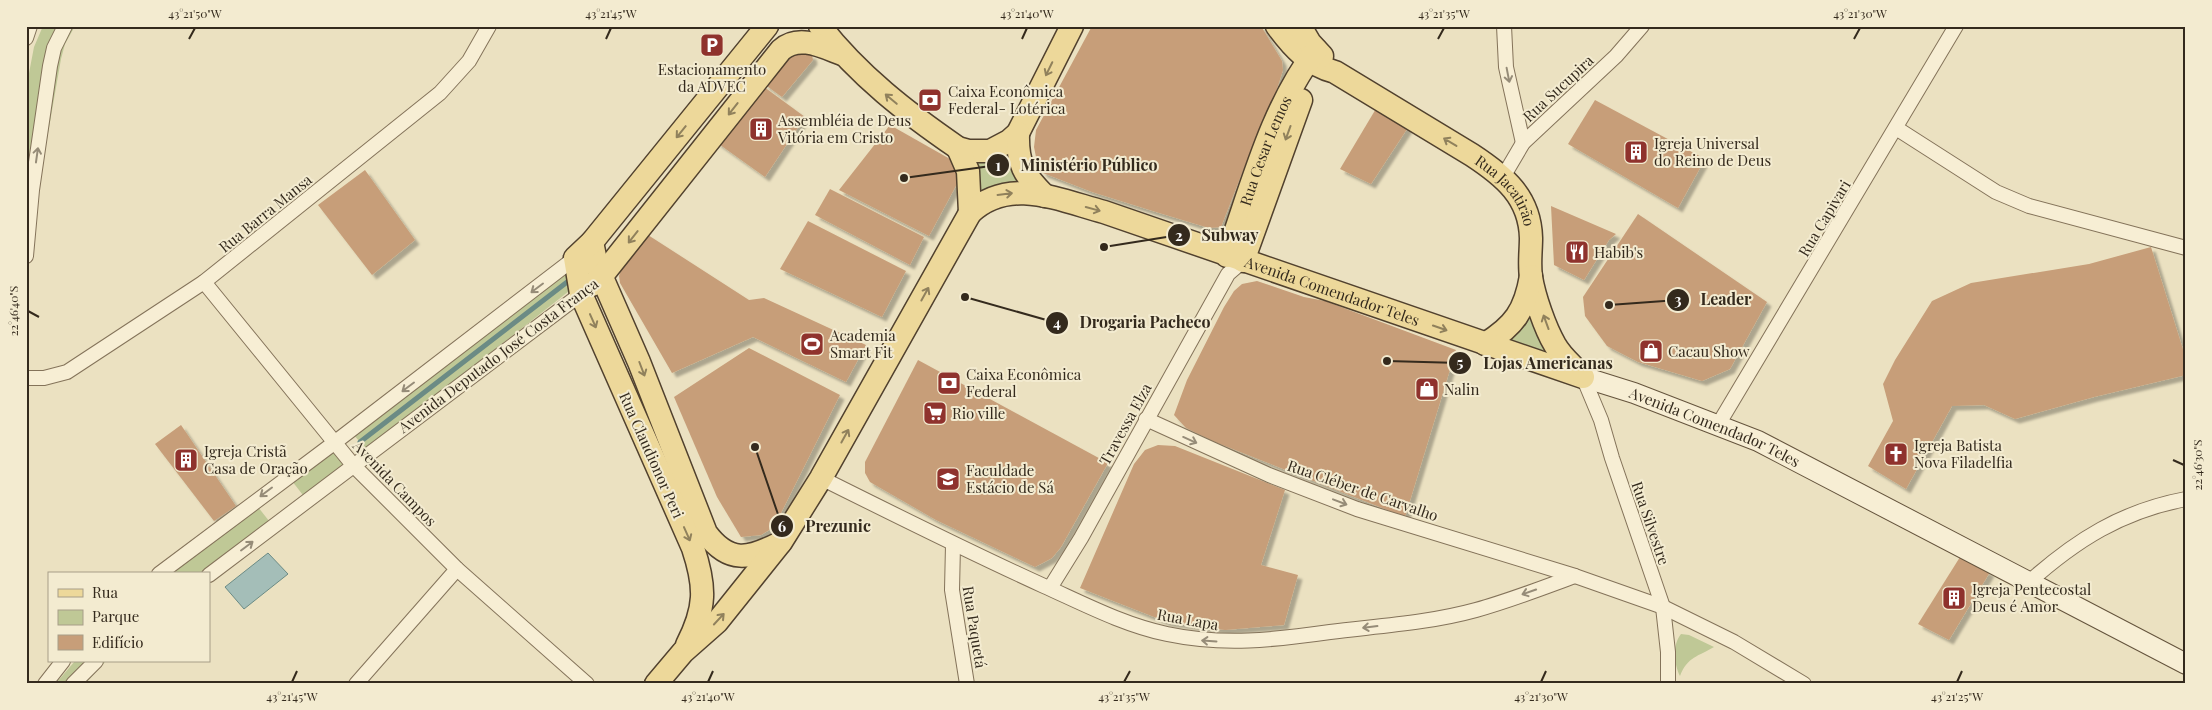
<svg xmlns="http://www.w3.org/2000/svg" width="2212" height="710" viewBox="0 0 2212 710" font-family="'Playfair Display',serif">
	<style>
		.green { fill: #bfc896 }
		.water { fill: #a4beb8; stroke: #6b8b85 }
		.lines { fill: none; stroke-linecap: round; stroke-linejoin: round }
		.stream { stroke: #6b8b85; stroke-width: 5 }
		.building { fill: #c79e79; filter: url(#shadow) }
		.minor-casing { stroke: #84735a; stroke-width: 16 }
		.secondary-casing { stroke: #65543d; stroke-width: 22 }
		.primary-casing { stroke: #51412e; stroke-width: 25 }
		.minor { stroke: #f7eed4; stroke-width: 14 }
		.secondary { stroke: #f7eed4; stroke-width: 20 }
		.primary { stroke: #edd89a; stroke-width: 22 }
		.oneway { stroke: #90815c }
		.oneway2 { stroke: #968c78 }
		.ticks { fill: none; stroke: #342a1d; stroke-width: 2 }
		.labels { text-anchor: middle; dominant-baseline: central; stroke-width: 4; stroke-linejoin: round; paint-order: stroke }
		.poi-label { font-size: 15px; fill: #342a1d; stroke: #f3ebd0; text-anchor: start }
		.street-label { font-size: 15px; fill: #342a1d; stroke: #f3ebd0 }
		.leader { fill: none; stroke: #342a1d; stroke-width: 2 }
		.callout-dot { fill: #342a1d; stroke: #f3ebd0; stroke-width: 2 }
		.mark-label { font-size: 15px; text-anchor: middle; font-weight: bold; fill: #fff }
		.callout-label { font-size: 16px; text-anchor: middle; font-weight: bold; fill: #342a1d; stroke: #f3ebd0; stroke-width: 4; stroke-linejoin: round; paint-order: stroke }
		.neatline { fill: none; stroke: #342a1d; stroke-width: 2 }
		.ticks-label { font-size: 12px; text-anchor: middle; fill: #342a1d }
	</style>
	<defs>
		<filter id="shadow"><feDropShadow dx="4.5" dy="4.5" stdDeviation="1" flood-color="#0004"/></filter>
	</defs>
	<rect width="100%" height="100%" fill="#ebe1c1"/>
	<g class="green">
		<path d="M43 26H75L65 44 61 59 36 202 26 276V89L34 47Z"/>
		<path d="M1013 151 1026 183 980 200 970 161C987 162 999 162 1013 151Z"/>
		<path d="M567 271 572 277 359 441 353 434Z"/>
		<path d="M573 278 578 284 366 451 360 443Z"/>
		<path d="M1532 300 1556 356 1505 340Z"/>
		<path d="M330 448 345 465 306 499 292 481Z"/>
		<path d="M258 507 273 526 209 574H171Z"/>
		<path d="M1681 634 1689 635 1714 647C1699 656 1687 657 1680 676 1674 664 1672 645 1681 634Z"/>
		<path d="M75 661H106L85 684H58L57 682Z"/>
	</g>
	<path class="water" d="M268 553 288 574 244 609 225 587Z"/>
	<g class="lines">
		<path class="stream" d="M360 442 571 279"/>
	</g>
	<g class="building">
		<path d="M1092 26H1261L1282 61 1283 70 1276 92 1262 122 1221 227 1209 228 1156 212 1092 192 1043 173 1037 162 1034 147 1036 130Z"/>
		<path d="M803 53 812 55 813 60 782 97 764 84 786 54Z"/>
		<path d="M760 84 805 117 765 177 716 142Z"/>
		<path d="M1595 100 1705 159 1678 208 1568 144Z"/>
		<path d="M1377 107 1409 126 1371 184 1340 169Z"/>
		<path d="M890 125 950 159 957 167 958 182 929 236 839 190Z"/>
		<path d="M365 170 415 240 372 275 318 205Z"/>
		<path d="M830 189 924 237 910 265 815 215Z"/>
		<path d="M1551 206 1616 234 1609 240 1584 280 1554 265Z"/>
		<path d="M1638 214 1767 302 1730 369 1702 381 1638 362 1607 346 1585 316 1583 297Z"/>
		<path d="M808 221 906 271 882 317 780 269Z"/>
		<path d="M648 235 749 300 764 298 866 345 846 382 753 337 672 373 620 283 619 276 622 267Z"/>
		<path d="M2151 247 2186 359V375L2094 397 2015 419 1984 405 1952 406 1906 489 1868 466 1893 421 1883 384 1895 360 1932 301 1971 283 2089 264Z"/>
		<path d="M1257 281 1304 297 1325 301 1456 350 1405 517 1215 442 1186 428 1174 415 1187 380 1224 307 1234 291 1242 284Z"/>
		<path d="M749 348 840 395 774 527 761 535 741 537 717 497 674 397Z"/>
		<path d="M918 360 1108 463 1061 547 1052 558 1035 567 936 520 870 482 865 473V462Z"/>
		<path d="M181 425 236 506 214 521 155 444Z"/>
		<path d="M1158 445 1175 446 1285 490 1261 565 1298 575 1284 625 1225 630 1167 622 1080 588 1134 464 1145 450Z"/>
		<path d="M1960 557 1990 572 1949 640 1918 624Z"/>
	</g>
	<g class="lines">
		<g class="minor-casing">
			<g id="minor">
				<path d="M1504 26 1506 67 1523 143"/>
				<path d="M26 38 30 26"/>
				<path d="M1896 128 1996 192 2029 206 2186 248"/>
				<path d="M1503 177 1523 143 1616 56 1642 26"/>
				<path d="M26 256 32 190 50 66 54 48 65 26"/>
				<path d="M204 282 353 465 457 569 587 684"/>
				<path d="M1583 377 1601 420 1612 458 1663 607 1668 652V684"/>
				<path d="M26 378H44L67 372 204 282 440 93 469 61 489 26"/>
				<path d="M1146 419 1269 475 1357 509 1575 576 1663 607 1734 642 1804 684"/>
				<path d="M1718 425 1956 26"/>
				<path d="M821 478C895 515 969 552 1044 586 1084 604 1124 625 1167 634 1224 646 1273 640 1330 632 1378 626 1429 623 1476 610 1509 601 1542 588 1575 576"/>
				<path d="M953 545 952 590 967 684"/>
				<path d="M159 574 334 443 575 258"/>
				<path d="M209 575 581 294"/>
				<path d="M2028 583C2076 540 2122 511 2186 499"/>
				<path d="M1050 588 1081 538 1228 274 1243 261"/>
				<path d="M45 684 63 661"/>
				<path d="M73 684 96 661"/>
				<path d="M356 684 457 569"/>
			</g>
		</g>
		<g class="secondary-casing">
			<g id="secondary">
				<path id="s1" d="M1583 377 1634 393 1758 441 2186 664"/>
			</g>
		</g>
		<g class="primary-casing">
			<g id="primary">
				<path d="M820 26C859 76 907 113 958 148L969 151H990L1009 141 1018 133 1072 26"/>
				<path id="s2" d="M1277 26C1293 48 1309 65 1335 72L1472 155C1504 176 1530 197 1531 238 1531 251 1529 264 1531 277 1534 296 1545 328 1555 345 1561 356 1572 365 1580 374"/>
				<path d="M1300 26 1310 43 1322 56"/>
				<path d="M1018 133C1017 164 1024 175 1045 196"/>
				<path d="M958 148 968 171 970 213"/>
				<path d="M592 242 597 266 639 362 706 533C729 564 749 559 780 543"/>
				<path id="s3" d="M1227 256C1252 186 1271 109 1316 50"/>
				<path d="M1243 261 1301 100"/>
				<path d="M592 285 601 277 781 50C799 34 823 47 842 54"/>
				<path d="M1485 344C1514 326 1525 311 1531 276"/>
				<path d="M687 645C706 608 706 587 693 548L581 294 575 258 592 242 767 26"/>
				<path id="s4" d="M656 684 683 652 717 622 781 542 821 478 970 213C1009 176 1059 200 1104 212L1583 377"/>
			</g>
		</g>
		<use href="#minor" class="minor"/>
		<use href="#secondary" class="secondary"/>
		<use href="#primary" class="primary"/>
	</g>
	<defs><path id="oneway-shaft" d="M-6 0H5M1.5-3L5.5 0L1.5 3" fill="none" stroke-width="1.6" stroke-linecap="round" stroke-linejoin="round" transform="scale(1.25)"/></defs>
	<g class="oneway">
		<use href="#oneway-shaft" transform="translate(1049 69) rotate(116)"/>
		<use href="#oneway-shaft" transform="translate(891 99) rotate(-140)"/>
		<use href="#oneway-shaft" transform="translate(733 109) rotate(128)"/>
		<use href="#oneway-shaft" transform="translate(681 132) rotate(129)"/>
		<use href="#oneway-shaft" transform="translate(1288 133) rotate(110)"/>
		<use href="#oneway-shaft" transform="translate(1450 142) rotate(-149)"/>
		<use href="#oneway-shaft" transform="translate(1005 194) rotate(-7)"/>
		<use href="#oneway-shaft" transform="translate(1093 209) rotate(15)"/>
		<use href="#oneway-shaft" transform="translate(633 237) rotate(128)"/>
		<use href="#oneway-shaft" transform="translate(925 294) rotate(-61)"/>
		<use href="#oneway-shaft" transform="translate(593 321) rotate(66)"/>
		<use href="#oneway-shaft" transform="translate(1546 322) rotate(-110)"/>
		<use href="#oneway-shaft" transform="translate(1440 328) rotate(19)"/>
		<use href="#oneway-shaft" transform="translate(642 369) rotate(69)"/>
		<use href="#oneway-shaft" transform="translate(845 436) rotate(-61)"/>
		<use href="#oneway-shaft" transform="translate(687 534) rotate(66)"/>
		<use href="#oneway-shaft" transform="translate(719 619) rotate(-47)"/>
	</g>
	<g class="oneway2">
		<use href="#oneway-shaft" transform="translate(1508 75) rotate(79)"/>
		<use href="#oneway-shaft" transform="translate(37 155) rotate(-82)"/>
		<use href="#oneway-shaft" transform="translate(537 288) rotate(143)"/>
		<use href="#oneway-shaft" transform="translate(408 387) rotate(143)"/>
		<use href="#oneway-shaft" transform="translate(1190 440) rotate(24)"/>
		<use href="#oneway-shaft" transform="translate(266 492) rotate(143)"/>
		<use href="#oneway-shaft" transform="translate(1340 502) rotate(21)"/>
		<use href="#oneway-shaft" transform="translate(247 546) rotate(-37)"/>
		<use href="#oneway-shaft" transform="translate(1529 592) rotate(161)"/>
		<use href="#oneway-shaft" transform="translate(1370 627) rotate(173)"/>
		<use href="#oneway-shaft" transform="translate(1209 641) rotate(-176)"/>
	</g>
	<path class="ticks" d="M189 39 195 28M606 39 611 28M1022 39 1027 28M1438 39 1444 28M1854 39 1860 28M28 311 39 317M2173 460 2184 465M292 682 297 671M708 682 713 671M1124 682 1130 671M1541 682 1546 671M1957 682 1962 671"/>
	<defs>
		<g id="parking-square" transform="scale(1.25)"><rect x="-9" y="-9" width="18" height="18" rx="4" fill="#8f322d" stroke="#f3ebd0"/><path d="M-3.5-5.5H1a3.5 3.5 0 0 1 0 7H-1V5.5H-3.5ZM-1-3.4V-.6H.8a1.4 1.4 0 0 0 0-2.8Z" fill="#fff"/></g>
		<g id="bank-square" transform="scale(1.25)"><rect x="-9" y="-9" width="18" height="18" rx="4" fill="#8f322d" stroke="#f3ebd0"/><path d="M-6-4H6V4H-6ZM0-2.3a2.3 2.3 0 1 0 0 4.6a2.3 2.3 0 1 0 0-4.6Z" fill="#fff"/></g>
		<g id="building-square" transform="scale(1.25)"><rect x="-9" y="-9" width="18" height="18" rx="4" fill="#8f322d" stroke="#f3ebd0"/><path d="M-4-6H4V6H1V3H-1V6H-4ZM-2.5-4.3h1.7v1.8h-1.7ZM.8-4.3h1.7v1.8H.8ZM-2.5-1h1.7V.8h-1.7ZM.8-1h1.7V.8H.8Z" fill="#fff"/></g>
		<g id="restaurant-square" transform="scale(1.25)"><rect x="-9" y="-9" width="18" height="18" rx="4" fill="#8f322d" stroke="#f3ebd0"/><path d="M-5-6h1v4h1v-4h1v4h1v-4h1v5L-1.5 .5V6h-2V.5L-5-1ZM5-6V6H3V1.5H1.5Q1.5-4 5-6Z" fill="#fff"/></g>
		<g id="stadium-square" transform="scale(1.25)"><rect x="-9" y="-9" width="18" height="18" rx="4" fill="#8f322d" stroke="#f3ebd0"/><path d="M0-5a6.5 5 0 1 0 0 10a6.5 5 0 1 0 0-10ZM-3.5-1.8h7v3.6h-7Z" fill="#fff"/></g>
		<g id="shop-square" transform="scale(1.25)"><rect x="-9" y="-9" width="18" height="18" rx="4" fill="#8f322d" stroke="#f3ebd0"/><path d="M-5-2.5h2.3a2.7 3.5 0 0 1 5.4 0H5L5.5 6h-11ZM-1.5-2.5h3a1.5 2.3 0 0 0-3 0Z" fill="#fff"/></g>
		<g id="supermarket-square" transform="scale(1.25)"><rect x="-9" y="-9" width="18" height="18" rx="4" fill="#8f322d" stroke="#f3ebd0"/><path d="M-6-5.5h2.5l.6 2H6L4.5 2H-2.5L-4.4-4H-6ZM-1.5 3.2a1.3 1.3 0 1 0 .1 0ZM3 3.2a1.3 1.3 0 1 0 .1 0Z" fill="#fff"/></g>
		<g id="church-square" transform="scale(1.25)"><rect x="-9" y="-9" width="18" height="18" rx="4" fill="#8f322d" stroke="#f3ebd0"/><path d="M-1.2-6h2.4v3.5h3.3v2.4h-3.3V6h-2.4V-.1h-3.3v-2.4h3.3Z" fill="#fff"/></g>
		<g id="university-square" transform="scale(1.25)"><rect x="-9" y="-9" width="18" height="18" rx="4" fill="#8f322d" stroke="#f3ebd0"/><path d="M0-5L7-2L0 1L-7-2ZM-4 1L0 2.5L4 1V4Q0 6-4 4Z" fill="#fff"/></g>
	</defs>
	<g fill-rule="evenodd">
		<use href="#parking-square" x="712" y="45"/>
		<use href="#bank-square" x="930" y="100"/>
		<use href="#building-square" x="761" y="129"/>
		<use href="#building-square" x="1636" y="152"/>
		<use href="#restaurant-square" x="1577" y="252"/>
		<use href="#stadium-square" x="812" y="344"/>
		<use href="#shop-square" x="1651" y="351"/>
		<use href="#bank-square" x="949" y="383"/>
		<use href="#shop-square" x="1427" y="389"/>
		<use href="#supermarket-square" x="935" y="413"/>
		<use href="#church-square" x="1896" y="454"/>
		<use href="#building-square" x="186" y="460"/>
		<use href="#university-square" x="948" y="479"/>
		<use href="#building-square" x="1954" y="598"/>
	</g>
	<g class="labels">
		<g class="poi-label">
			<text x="712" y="69" text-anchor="middle">Estacionamento<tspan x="712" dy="17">da ADVEC</tspan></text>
			<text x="948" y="91">Caixa Econômica<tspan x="948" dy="17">Federal- Lotérica</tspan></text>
			<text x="778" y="120">Assembléia de Deus<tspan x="778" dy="17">Vitória em Cristo</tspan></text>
			<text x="1654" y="143">Igreja Universal<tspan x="1654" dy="17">do Reino de Deus</tspan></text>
			<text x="1594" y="252">Habib's</text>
			<text x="830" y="335">Academia<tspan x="830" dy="17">Smart Fit</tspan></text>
			<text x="1668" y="351">Cacau Show</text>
			<text x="966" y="374">Caixa Econômica<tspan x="966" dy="17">Federal</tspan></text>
			<text x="1444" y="389">Nalin</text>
			<text x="952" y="413">Rio ville</text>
			<text x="1914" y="445">Igreja Batista<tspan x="1914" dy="17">Nova Filadelfia</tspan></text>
			<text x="204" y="451">Igreja Cristã<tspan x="204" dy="17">Casa de Oração</tspan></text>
			<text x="966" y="470">Faculdade<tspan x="966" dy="17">Estácio de Sá</tspan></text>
			<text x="1972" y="589">Igreja Pentecostal<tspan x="1972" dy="17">Deus é Amor</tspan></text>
		</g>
		<g class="street-label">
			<text transform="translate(1558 88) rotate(-43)">Rua Sucupira</text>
			<text stroke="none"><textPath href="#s3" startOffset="112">Rua Cesar Lemos</textPath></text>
			<text stroke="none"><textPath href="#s2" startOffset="286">Rua Jacatirão</textPath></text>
			<text transform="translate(265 213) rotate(-39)">Rua Barra Mansa</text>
			<text transform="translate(1824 218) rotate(-59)">Rua Capivari</text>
			<text stroke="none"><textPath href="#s4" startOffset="952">Avenida Comendador Teles</textPath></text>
			<text transform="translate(498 355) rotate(-37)">Avenida Deputado José Costa França</text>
			<text transform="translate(1125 424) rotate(-61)">Travessa Elza</text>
			<text stroke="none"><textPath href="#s1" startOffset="141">Avenida Comendador Teles</textPath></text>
			<text transform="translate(652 455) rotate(66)">Rua Claudionor Peri</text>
			<text transform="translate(395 483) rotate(46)">Avenida Campos</text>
			<text transform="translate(1363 490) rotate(19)">Rua Cléber de Carvalho</text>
			<text transform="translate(1651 523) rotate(71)">Rua Silvestre</text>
			<text transform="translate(1188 619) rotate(10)">Rua Lapa</text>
			<text transform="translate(975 627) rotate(81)">Rua Paquetá</text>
		</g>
	</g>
	<path class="leader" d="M904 178L998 165M1104 247L1179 235M1609 305L1678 300M965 297L1057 323M1387 361L1460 363M755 447L782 526"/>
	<g class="callout-dot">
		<circle cx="904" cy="178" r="5"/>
		<circle cx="1104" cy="247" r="5"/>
		<circle cx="1609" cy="305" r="5"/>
		<circle cx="965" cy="297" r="5"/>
		<circle cx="1387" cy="361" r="5"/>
		<circle cx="755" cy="447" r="5"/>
		<circle cx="998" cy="165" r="12"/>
		<circle cx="1179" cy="235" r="12"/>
		<circle cx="1678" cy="300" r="12"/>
		<circle cx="1057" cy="323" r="12"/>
		<circle cx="1460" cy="363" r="12"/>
		<circle cx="782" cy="526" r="12"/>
	</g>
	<g class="mark-label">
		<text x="998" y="171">1</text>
		<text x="1179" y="241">2</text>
		<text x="1678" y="305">3</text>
		<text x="1057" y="328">4</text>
		<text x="1460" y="368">5</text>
		<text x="782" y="532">6</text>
	</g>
	<g class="callout-label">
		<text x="1089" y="171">Ministério Público</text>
		<text x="1230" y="241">Subway</text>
		<text x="1726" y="305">Leader</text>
		<text x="1145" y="328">Drogaria Pacheco</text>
		<text x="1548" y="369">Lojas Americanas</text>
		<text x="838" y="532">Prezunic</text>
	</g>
	<rect width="2212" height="710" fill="none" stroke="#f3ebd0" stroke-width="55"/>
	<rect x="48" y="572" width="162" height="90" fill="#f3ebd0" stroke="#a79e88"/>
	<rect x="58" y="589" width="25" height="8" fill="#edd89a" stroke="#a79e88"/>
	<text x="92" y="598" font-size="15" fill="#342a1d">Rua</text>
	<rect x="58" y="610" width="25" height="15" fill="#bfc896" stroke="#a79e88"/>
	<text x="92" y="622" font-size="15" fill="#342a1d">Parque</text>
	<rect x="58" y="635" width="25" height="15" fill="#c79e79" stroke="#a79e88"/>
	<text x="92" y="648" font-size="15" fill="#342a1d">Edifício</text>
	<rect x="28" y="28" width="2156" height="654" class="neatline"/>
	<g class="ticks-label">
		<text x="195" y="18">43°21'50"W</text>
		<text x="611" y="18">43°21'45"W</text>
		<text x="1027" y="18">43°21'40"W</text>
		<text x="1444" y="18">43°21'35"W</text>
		<text x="1860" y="18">43°21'30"W</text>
		<text transform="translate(14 311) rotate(-90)" y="4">22°46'40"S</text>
		<text transform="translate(2198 465) rotate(-90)" y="4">22°46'30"S</text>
		<text x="292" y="701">43°21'45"W</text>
		<text x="708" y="701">43°21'40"W</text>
		<text x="1124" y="701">43°21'35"W</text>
		<text x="1541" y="701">43°21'30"W</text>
		<text x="1957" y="701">43°21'25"W</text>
	</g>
</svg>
